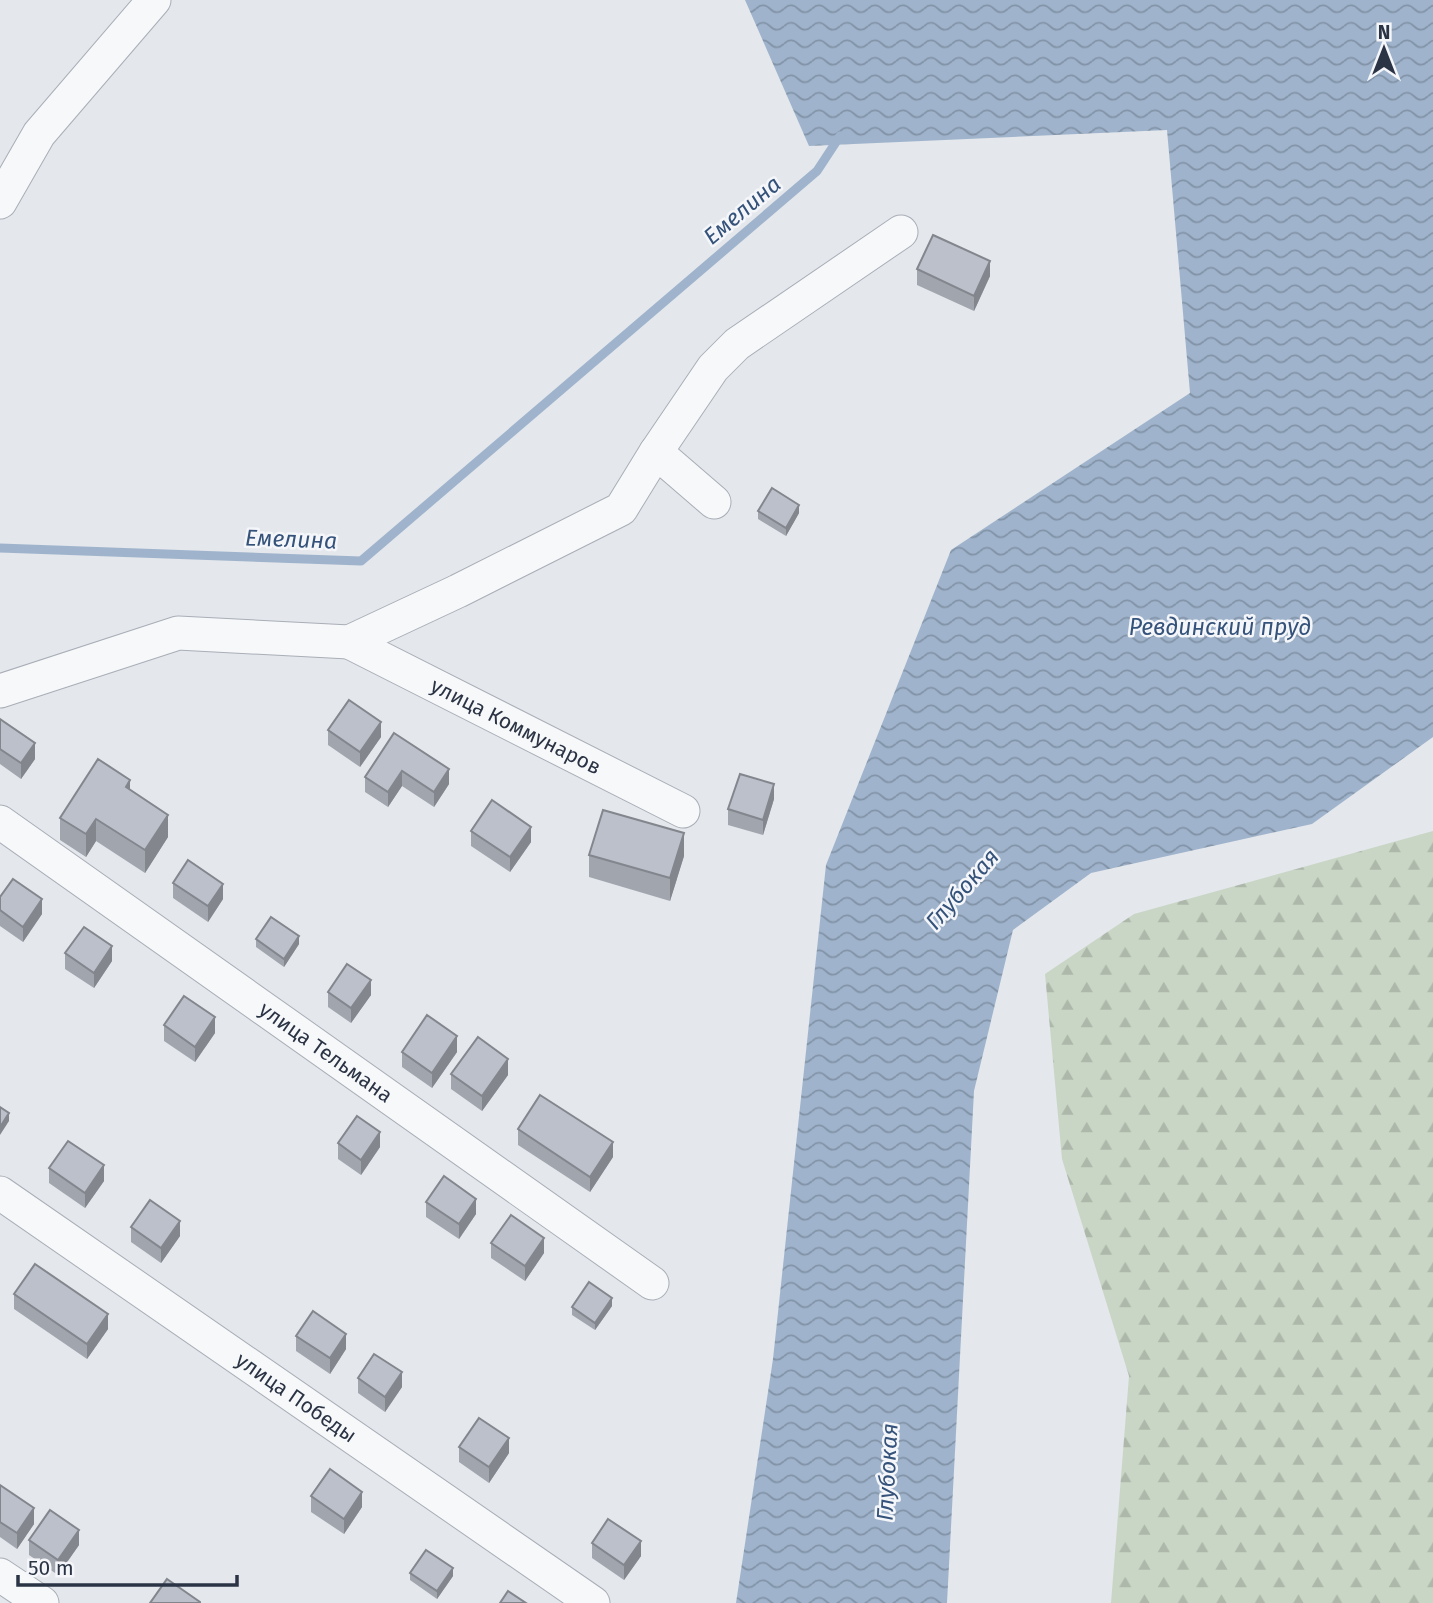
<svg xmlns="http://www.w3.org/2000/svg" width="1433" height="1603" viewBox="0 0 1433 1603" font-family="'Fira Sans',sans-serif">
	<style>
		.forest { fill: url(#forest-firs) }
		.water { fill: url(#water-waves) }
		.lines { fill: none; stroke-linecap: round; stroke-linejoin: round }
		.stream { stroke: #9fb4cc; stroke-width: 9 }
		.minor-casing { stroke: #a9aeb7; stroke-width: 35 }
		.minor { stroke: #f7f8fa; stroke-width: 33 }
		.wall { fill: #a1a5ae }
		.shaded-wall { fill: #83868d }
		.building { fill: #bbc0ca; stroke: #83868d; stroke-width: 2 }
		.labels { text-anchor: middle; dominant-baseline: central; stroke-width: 5; stroke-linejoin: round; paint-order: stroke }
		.street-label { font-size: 21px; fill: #2b3445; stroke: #f4f6f9 }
		.water-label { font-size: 23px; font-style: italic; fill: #34527a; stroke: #f4f6f9 }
	</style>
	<defs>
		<pattern id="forest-firs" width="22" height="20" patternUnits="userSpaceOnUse" patternTransform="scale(1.75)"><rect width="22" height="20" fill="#c9d6c5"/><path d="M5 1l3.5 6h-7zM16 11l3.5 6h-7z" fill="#adb8ab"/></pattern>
		<pattern id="water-waves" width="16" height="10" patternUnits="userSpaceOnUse" patternTransform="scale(1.75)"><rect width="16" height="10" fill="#9fb4cc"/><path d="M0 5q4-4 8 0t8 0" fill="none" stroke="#8293a7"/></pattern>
	</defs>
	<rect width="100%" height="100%" fill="#e4e7ec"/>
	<path class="forest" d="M1433 831V1603H1111L1129 1376 1062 1159 1045 974 1134 914Z"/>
	<path class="water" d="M745 0H1433V737L1312 824 1091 873 1013 930 974 1091 947 1603H736L773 1359 826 865 951 550 1190 393 1167 130 809 146Z"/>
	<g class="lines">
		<path class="stream" d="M0 548 361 561 817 171 840 136"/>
		<g class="minor-casing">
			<g id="minor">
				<path d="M0 202 39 134 154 0"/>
				<path d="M656 452 714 502"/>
				<path id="s1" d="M349 642 683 811"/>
				<path d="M0 691 178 633 349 642 458 591 621 509 656 452 713 368 737 344 901 232"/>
				<path id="s2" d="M0 822 652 1283"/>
				<path id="s3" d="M0 1193 593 1603"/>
				<path d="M0 1575 42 1603"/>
			</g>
		</g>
		<use href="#minor" class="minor"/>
	</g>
	<g class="wall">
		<path d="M917 269 990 276 974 311 917 285Z"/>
		<path d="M758 511 799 513 786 536 758 519Z"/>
		<path d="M0 719 35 759 21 779 0 764Z"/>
		<path d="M328 730 381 737 360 767 328 745Z"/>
		<path d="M394 733 449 784 434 807 402 786 388 807 365 792V777Z"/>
		<path d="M130 790 168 837 145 873 96 841 86 857 60 840V818Z"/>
		<path d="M774 799 763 835 728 825V809Z"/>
		<path d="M471 831 531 842 510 872 471 846Z"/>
		<path d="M589 855 684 856 670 901 589 877Z"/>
		<path d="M173 883 223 899 208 922 173 898Z"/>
		<path d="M0 897 42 914 23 942 0 926Z"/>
		<path d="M256 939 299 944 284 967 256 947Z"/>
		<path d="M65 953 112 961 94 988 65 969Z"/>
		<path d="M328 992 371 995 351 1023 328 1007Z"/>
		<path d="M164 1025 215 1033 195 1062 164 1041Z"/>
		<path d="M402 1052H457L432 1088 402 1067Z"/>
		<path d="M451 1074 508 1075 482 1111 451 1089Z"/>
		<path d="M518 1129 613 1157 590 1192 518 1145Z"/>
		<path d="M338 1143 380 1147 361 1175 338 1159Z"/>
		<path d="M49 1168 104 1181 85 1208 49 1183Z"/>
		<path d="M426 1202 476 1214 459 1239 426 1217Z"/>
		<path d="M131 1227 180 1236 161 1263 131 1242Z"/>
		<path d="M491 1243 544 1253 525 1281 491 1258Z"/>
		<path d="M14 1294 108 1329 87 1359 14 1309Z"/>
		<path d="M612 1306 595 1330 572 1315V1307Z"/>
		<path d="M296 1336 346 1349 330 1374 296 1351Z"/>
		<path d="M358 1378 402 1387 385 1412 358 1393Z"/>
		<path d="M459 1447 509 1453 489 1483 459 1462Z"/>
		<path d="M0 1485 34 1524 17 1549 0 1537Z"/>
		<path d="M311 1496 362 1507 344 1534 311 1512Z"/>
		<path d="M29 1540 79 1545 58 1575 29 1555Z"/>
		<path d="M592 1543 641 1556 624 1580 592 1558Z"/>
		<path d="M410 1573 453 1576 437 1599 410 1580Z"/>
	</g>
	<g class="shaded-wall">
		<path d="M990 261V276L974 311V296Z"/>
		<path d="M799 505V513L786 536V528Z"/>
		<path d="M381 722V737L360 767V752Z"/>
		<path d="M35 743V759L21 779V763Z"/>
		<path d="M449 769V784L434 807V792Z"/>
		<path d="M402 771V786L388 807V792Z"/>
		<path d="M130 780V803L126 787Z"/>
		<path d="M774 784V799L763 835V820Z"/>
		<path d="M168 815V837L145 873V850Z"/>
		<path d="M96 819V841L86 857V834Z"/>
		<path d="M531 827V842L510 872V857Z"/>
		<path d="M684 833V856L670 901V878Z"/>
		<path d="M223 884V899L208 922V906Z"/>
		<path d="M42 899V914L23 942V927Z"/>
		<path d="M299 936V944L284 967V959Z"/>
		<path d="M112 946V961L94 988V973Z"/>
		<path d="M371 980V995L351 1023V1008Z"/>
		<path d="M215 1017V1033L195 1062V1047Z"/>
		<path d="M457 1036V1052L432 1088V1073Z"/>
		<path d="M508 1059V1075L482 1111V1096Z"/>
		<path d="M9 1113V1121L0 1135V1127Z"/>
		<path d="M380 1132V1147L361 1175V1160Z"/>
		<path d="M613 1142V1157L590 1192V1177Z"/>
		<path d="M104 1165V1181L85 1208V1193Z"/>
		<path d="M476 1199V1214L459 1239V1224Z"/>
		<path d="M180 1221V1236L161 1263V1248Z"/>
		<path d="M544 1238V1253L525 1281V1266Z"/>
		<path d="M612 1298V1306L595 1330V1323Z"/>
		<path d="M108 1314V1329L87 1359V1344Z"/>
		<path d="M346 1334V1349L330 1374V1358Z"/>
		<path d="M402 1372V1387L385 1412V1397Z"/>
		<path d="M509 1438V1453L489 1483V1467Z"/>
		<path d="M362 1492V1507L344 1534V1519Z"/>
		<path d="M34 1508V1524L17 1549V1533Z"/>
		<path d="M79 1530V1545L58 1575V1560Z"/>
		<path d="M641 1541V1556L624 1580V1565Z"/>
		<path d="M453 1568V1576L437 1599V1591Z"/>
	</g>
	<g class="building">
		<path d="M933 235 990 261 974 296 917 269Z"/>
		<path d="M772 488 799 505 786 528 758 511Z"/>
		<path d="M349 700 381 722 360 752 328 730Z"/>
		<path d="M0 719 35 743 21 763 0 749Z"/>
		<path d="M394 733 449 769 434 792 402 771 388 792 365 777Z"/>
		<path d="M98 759 130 780 126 787 168 815 145 850 96 819 86 834 60 818Z"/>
		<path d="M740 774 774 784 763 820 728 809Z"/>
		<path d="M492 800 531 827 510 857 471 831Z"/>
		<path d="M603 810 684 833 670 878 589 855Z"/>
		<path d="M188 860 223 884 208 906 173 883Z"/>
		<path d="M13 879 42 899 23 927 0 910V897Z"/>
		<path d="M271 917 299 936 284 959 256 939Z"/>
		<path d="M84 927 112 946 94 973 65 953Z"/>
		<path d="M347 964 371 980 351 1008 328 992Z"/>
		<path d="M184 996 215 1017 195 1047 164 1025Z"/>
		<path d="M427 1015 457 1036 432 1073 402 1052Z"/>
		<path d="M478 1037 508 1059 482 1096 451 1074Z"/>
		<path d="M540 1095 613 1142 590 1177 518 1129Z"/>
		<path d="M0 1107 9 1113 0 1127Z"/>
		<path d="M357 1116 380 1132 361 1160 338 1143Z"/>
		<path d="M68 1141 104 1165 85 1193 49 1168Z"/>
		<path d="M444 1176 476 1199 459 1224 426 1202Z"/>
		<path d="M150 1200 180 1221 161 1248 131 1227Z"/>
		<path d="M511 1215 544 1238 525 1266 491 1243Z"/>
		<path d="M35 1264 108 1314 87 1344 14 1294Z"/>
		<path d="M589 1282 612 1298 595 1323 572 1307Z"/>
		<path d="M313 1311 346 1334 330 1358 296 1336Z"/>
		<path d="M374 1354 402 1372 385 1397 358 1378Z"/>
		<path d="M479 1418 509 1438 489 1467 459 1447Z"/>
		<path d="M330 1469 362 1492 344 1519 311 1496Z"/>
		<path d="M0 1485 34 1508 17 1533 0 1522Z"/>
		<path d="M50 1510 79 1530 58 1560 29 1540Z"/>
		<path d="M608 1519 641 1541 624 1565 592 1543Z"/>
		<path d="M426 1550 453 1568 437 1591 410 1573Z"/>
		<path d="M167 1579 200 1602V1603H150Z"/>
		<path d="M508 1591 526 1603H500Z"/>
	</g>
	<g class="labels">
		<g class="street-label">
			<text stroke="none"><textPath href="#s1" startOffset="187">улица Коммунаров</textPath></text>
			<text stroke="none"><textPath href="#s2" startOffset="399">улица Тельмана</textPath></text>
			<text stroke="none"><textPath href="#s3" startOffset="360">улица Победы</textPath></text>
		</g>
		<g class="water-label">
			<text transform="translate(742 210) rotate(-40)">Емелина</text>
			<text transform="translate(291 539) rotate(2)">Емелина</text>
			<text x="1220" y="627">Ревдинский пруд</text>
			<text transform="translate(962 889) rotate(-49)">Глубокая</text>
			<text transform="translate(887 1472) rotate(-87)">Глубокая</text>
		</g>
	</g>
	<g transform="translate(1384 49)" stroke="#f4f6f9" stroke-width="5" paint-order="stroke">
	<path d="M0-5L12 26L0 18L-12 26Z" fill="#2b3445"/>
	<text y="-10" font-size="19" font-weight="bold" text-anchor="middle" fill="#2b3445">N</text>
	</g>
	<path d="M18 1575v10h219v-10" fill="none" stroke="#2b3445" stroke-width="3.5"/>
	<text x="28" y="1575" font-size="21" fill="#2b3445" stroke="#f4f6f9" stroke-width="5" paint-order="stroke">50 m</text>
</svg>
